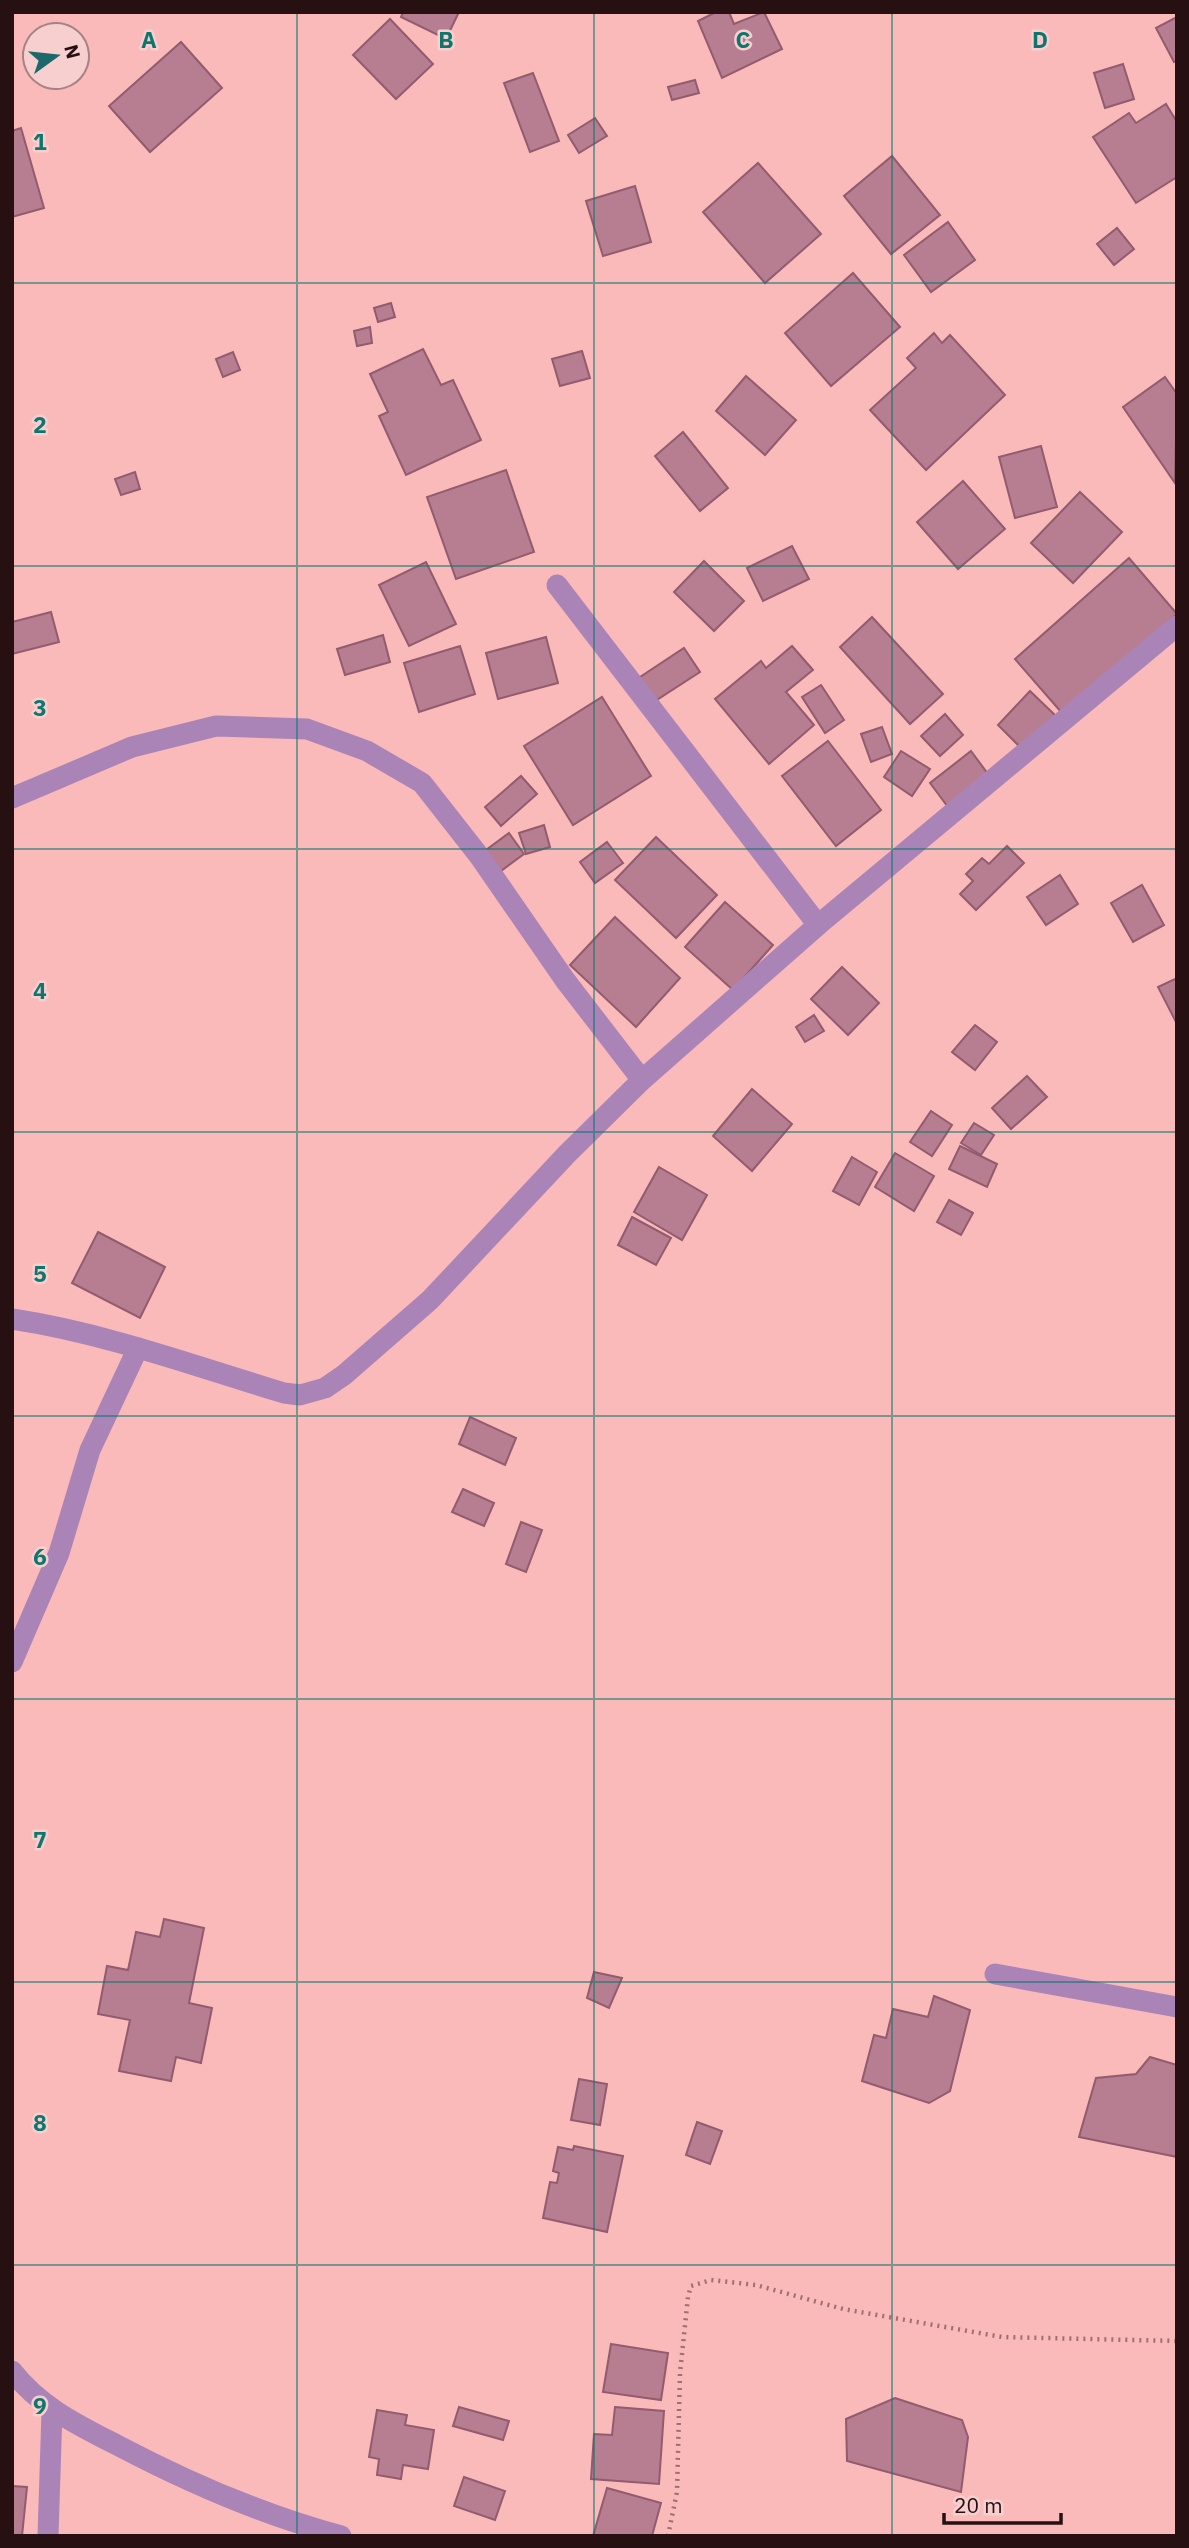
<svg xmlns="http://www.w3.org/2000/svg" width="1189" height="2548" viewBox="0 0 1189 2548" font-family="'IBM Plex Sans',sans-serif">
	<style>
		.building { fill: #b77d90; stroke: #925b6e; stroke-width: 2 }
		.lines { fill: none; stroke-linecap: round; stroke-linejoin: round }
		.path { stroke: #9e7070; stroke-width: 4.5; stroke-dasharray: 2 5; stroke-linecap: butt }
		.minor { stroke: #ab84b7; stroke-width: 21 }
		.grid { fill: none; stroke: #0f766e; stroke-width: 2; stroke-opacity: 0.55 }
		.grid-label { font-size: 23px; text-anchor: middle; font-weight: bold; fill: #0f766e; stroke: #f7cfcf; stroke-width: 5; stroke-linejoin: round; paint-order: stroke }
	</style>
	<rect width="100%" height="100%" fill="#fbbaba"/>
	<g class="building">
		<path d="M403 12H455L458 14 446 39 401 17Z"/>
		<path d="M716 12H729L734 24 764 12 782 49 722 78 698 21Z"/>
		<path d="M1177 17V61L1174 62 1156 28Z"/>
		<path d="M390 19 433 64 396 99 353 55Z"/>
		<path d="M181 42 222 88 150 152 109 106Z"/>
		<path d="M1123 64 1134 99 1105 108 1094 73Z"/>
		<path d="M533 73 559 141 530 152 504 83Z"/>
		<path d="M695 80 699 93 672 100 668 87Z"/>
		<path d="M1166 104 1177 122V177L1136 203 1093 137 1129 113 1136 123Z"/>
		<path d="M595 118 607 136 579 153 568 135Z"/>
		<path d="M21 128 44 208 12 217V131Z"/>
		<path d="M892 156 940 215 891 254 844 196Z"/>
		<path d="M758 163 821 234 765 283 703 212Z"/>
		<path d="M635 186 651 242 603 256 586 201Z"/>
		<path d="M948 222 975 260 931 292 904 255Z"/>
		<path d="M1117 228 1134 249 1114 265 1097 244Z"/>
		<path d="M853 273 900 327 831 386 785 333Z"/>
		<path d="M391 303 395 317 378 322 374 308Z"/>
		<path d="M370 327 372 343 357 346 354 331Z"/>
		<path d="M934 333 942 343 950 335 1005 395 926 470 870 410 916 368 907 358Z"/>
		<path d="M423 349 441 385 453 380 481 440 406 475 379 416 388 412 370 374Z"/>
		<path d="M582 351 590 378 560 386 552 359Z"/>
		<path d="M233 352 240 370 223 377 216 359Z"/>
		<path d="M746 376 796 420 765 455 716 411Z"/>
		<path d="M1165 377 1177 394 1175 483 1123 407Z"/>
		<path d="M683 432 728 488 700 511 655 456Z"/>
		<path d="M1041 446 1057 507 1015 518 999 457Z"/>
		<path d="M506 470 534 552 456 579 427 497Z"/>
		<path d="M135 472 140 489 121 495 115 479Z"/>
		<path d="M963 481 1005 529 958 569 917 522Z"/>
		<path d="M1080 492 1122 532 1073 583 1031 543Z"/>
		<path d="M792 546 809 579 763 601 747 568Z"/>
		<path d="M1129 558 1177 614 1062 713 1015 659Z"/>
		<path d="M704 561 744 601 714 631 674 592Z"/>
		<path d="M426 562 456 624 409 646 379 585Z"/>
		<path d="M51 612 59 642 12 654V622Z"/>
		<path d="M872 617 943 694 910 724 840 647Z"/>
		<path d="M383 635 390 662 345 675 337 649Z"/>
		<path d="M546 637 558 683 498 699 486 653Z"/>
		<path d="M460 646 475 694 419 712 404 663Z"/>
		<path d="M792 646 813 670 786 692 814 725 769 764 715 699 761 661 766 668Z"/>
		<path d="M684 648 700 672 652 703 637 679Z"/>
		<path d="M821 685 844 720 825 733 802 697Z"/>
		<path d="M1030 691 1056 716 1023 750 998 725Z"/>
		<path d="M602 697 651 776 573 825 524 746Z"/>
		<path d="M945 714 963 735 940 756 921 736Z"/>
		<path d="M882 727 892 754 871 762 861 734Z"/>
		<path d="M828 741 881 810 836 846 782 776Z"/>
		<path d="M901 751 930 769 912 796 884 777Z"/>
		<path d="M971 751 991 778 951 811 930 783Z"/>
		<path d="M521 776 537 794 501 826 485 807Z"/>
		<path d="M544 825 550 847 526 854 519 833Z"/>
		<path d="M509 833 524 854 501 871 486 850Z"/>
		<path d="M656 837 717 895 676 938 615 880Z"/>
		<path d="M607 842 623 863 595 883 580 862Z"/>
		<path d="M1007 846 1024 863 976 910 960 894 973 881 966 874 982 858 989 864Z"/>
		<path d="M1060 875 1078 904 1046 925 1027 897Z"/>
		<path d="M1142 885 1164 925 1133 942 1111 903Z"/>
		<path d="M725 902 773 945 733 990 685 947Z"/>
		<path d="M615 917 680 978 636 1027 570 965Z"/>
		<path d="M842 967 879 1003 848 1035 811 999Z"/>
		<path d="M1177 978V1022H1176L1158 987Z"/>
		<path d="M814 1015 824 1031 805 1042 796 1027Z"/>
		<path d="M975 1025 997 1042 975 1070 952 1052Z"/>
		<path d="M1027 1076 1047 1097 1011 1129 992 1108Z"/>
		<path d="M752 1089 792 1124 752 1171 713 1136Z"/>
		<path d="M931 1111 952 1125 932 1156 910 1142Z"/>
		<path d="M974 1123 994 1135 981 1155 961 1143Z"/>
		<path d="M960 1146 997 1164 987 1187 949 1169Z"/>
		<path d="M895 1153 934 1176 914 1211 875 1187Z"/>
		<path d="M852 1157 877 1172 859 1205 833 1191Z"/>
		<path d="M659 1167 707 1195 682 1240 634 1212Z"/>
		<path d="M949 1200 973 1213 961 1235 937 1222Z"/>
		<path d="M632 1217 671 1238 656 1265 618 1245Z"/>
		<path d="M98 1232 165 1267 140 1318 72 1283Z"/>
		<path d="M470 1417 516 1438 505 1465 459 1444Z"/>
		<path d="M463 1489 494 1503 484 1526 452 1512Z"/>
		<path d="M521 1522 542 1530 526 1572 506 1564Z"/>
		<path d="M164 1919 204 1928 189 2003 212 2008 201 2063 176 2057 171 2081 119 2071 130 2020 98 2014 107 1966 128 1970 136 1932 160 1937Z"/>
		<path d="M594 1972 622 1978 609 2008 587 1998Z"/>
		<path d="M934 1996 970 2010 950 2091 929 2103 862 2081 874 2035 886 2038 893 2009 928 2017Z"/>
		<path d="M1150 2057 1177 2065V2157L1079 2137 1096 2078 1136 2074Z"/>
		<path d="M579 2079 607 2084 600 2125 571 2120Z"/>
		<path d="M697 2122 722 2131 710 2164 686 2155Z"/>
		<path d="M574 2146 623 2156 607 2232 543 2218 550 2182 557 2183 559 2173 553 2171 558 2147 573 2150Z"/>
		<path d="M611 2344 668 2353 661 2400 603 2392Z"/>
		<path d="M895 2398 962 2420 968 2437 961 2492 847 2461 846 2419Z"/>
		<path d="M459 2407 509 2421 503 2440 453 2426Z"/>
		<path d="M615 2407 664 2411 659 2484 591 2479 594 2434 612 2435Z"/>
		<path d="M377 2410 407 2415 405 2425 434 2430 428 2469 403 2465 401 2479 377 2475 379 2459 369 2457Z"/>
		<path d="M464 2477 505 2491 495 2520 454 2506Z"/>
		<path d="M12 2486 27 2487 22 2536H12Z"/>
		<path d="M607 2488 661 2503 652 2536H593Z"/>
	</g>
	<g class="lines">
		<path class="path" d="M668 2536 677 2492 680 2373 688 2297 691 2286 711 2280 756 2285 843 2309 1002 2337 1177 2341"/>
		<g class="minor">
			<path d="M557 585 818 925"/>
			<path d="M12 798 132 747 216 726 307 729 367 751 422 783 480 857 565 980 642 1080"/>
			<path d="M12 1319C105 1333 195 1366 284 1393L300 1395 325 1388 344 1375 430 1300 567 1154 642 1080 818 925 1177 626"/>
			<path d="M12 1662 59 1553 90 1450 138 1348"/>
			<path d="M995 1974 1177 2007"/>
			<path d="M12 2371C40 2407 78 2425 117 2445 189 2483 263 2515 341 2536"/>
			<path d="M48 2536 52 2411"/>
		</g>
	</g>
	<path class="grid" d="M297 12V2536M594 12V2536M892 12V2536M12 283H1177M12 566H1177M12 849H1177M12 1132H1177M12 1416H1177M12 1699H1177M12 1982H1177M12 2265H1177"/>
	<g class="grid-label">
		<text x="149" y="48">A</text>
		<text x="446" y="48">B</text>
		<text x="743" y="48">C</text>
		<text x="1040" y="48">D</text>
		<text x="40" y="150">1</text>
		<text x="40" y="433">2</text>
		<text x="40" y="716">3</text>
		<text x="40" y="999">4</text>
		<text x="40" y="1282">5</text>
		<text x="40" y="1565">6</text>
		<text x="40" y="1848">7</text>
		<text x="40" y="2131">8</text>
		<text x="40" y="2414">9</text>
	</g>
	<rect width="1189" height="2548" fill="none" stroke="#261011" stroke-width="28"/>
	<g transform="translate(56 56) rotate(75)"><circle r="33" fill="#f7cfcf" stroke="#a38383" stroke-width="2"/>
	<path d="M0-5L12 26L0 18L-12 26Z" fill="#1b696b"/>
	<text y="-10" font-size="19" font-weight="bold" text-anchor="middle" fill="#261011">N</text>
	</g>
	<path d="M944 2513v10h117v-10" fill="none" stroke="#261011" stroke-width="3.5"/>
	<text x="954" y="2513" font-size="21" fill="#261011" stroke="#f7cfcf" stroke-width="5" paint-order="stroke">20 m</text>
</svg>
